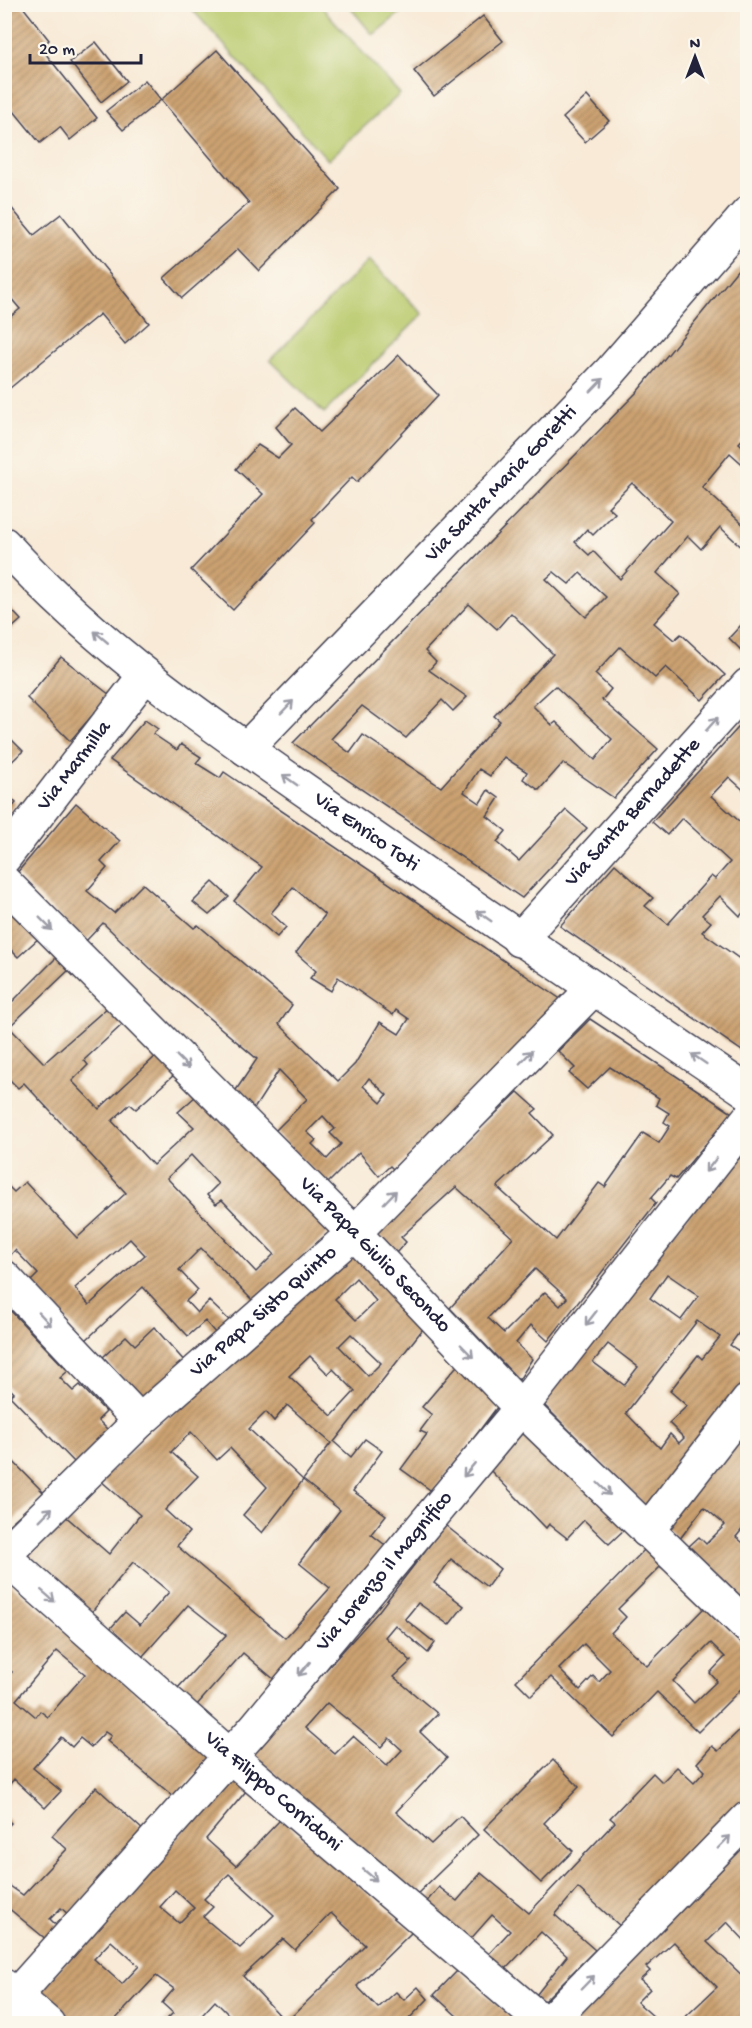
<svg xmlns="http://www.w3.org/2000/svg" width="752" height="2028" viewBox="0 0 752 2028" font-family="'Gochi Hand',sans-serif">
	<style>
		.garden { fill: #b9ca6d; stroke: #6e7654; stroke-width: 1.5 }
		.building { fill: url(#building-hatch); fill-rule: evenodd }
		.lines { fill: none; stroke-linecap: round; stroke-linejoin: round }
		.minor-casing { stroke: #424052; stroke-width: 36 }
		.minor { stroke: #fff; stroke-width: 33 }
		.oneway { stroke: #9c9ca7 }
		.labels { text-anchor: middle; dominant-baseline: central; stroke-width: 4.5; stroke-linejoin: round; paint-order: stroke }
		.street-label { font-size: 21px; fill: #22223b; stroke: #fbf7ec }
	</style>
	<defs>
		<pattern id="building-hatch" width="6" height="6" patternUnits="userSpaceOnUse" patternTransform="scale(1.5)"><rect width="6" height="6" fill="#cca271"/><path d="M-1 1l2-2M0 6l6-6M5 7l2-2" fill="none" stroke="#a5845e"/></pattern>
	</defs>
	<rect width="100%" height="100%" fill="#fbf7ec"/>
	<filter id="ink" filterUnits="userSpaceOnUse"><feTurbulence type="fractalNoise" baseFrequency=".0167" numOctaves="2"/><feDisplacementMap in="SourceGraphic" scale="12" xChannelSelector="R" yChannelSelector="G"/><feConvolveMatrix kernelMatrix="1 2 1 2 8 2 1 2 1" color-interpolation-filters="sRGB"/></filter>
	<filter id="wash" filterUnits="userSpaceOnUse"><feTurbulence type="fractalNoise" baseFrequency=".008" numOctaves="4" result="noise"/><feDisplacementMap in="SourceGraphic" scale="24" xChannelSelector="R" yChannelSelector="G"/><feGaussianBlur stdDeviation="1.35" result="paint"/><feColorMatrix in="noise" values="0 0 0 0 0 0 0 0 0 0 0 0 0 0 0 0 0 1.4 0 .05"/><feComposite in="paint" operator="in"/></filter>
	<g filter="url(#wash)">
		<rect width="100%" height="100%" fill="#f8ead7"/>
		<g class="garden">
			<path d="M188 5H320L400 94 328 160Z"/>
			<path d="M348 5H410L373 35Z"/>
			<path d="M369 260 423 314 324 413 270 360Z"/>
		</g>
		<g id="blocks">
			<g class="building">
				<path d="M4 4H25L23 7 49 40 41 48 97 118 70 140 60 127 40 143 4 99Z"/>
				<path d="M483 16 503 41 434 96 414 71Z"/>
				<path d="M96 42 127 81 101 102 70 62Z"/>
				<path d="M217 50 340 189 259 271 238 249 182 298 164 278 249 203 161 100 123 130 106 111 145 80 161 100Z"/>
				<path d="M587 96 609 121 585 142 563 118Z"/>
				<path d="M4 199 34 235 61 214 149 323 125 344 100 314 4 393V322L20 309 4 290Z"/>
				<path d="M748 257V433L739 443 748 451V469L730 453 702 487 748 529V553L720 527 701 549 688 536 657 573 680 594 654 623 674 640 681 634 725 675 702 700 666 667 655 678 620 647 595 674 611 689 602 700 658 749 614 798 563 763 539 790 523 779 527 772 504 757 490 776 479 769 464 792 480 803 488 790 499 798 487 816 506 831 497 842 519 861 566 810 587 828 522 898 293 743 637 392ZM632 483 671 521 620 579 593 551 589 555 575 542 587 529 593 535 615 513 608 507ZM554 572 569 584 580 573 606 597 586 617 546 579ZM469 604 497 629 511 613 553 654 494 716 500 721 441 787 363 735 350 753 331 739 362 706 406 738 442 700 453 711 467 697 429 670 436 662 425 651ZM555 686 612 739 595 760 556 722 552 725 533 706Z"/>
				<path d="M399 355 438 395 357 482 352 477 312 519 315 523 233 610 191 570 263 494 236 469 258 445 278 458 291 445 276 427 295 408 320 432Z"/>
				<path d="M4 602 21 620 4 635Z"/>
				<path d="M742 624 748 629V650L744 653 729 638Z"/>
				<path d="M61 657 110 695 70 741 27 698Z"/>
				<path d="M748 717V794L729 777 711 796 748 829V866L743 870 748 873V908L740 916 720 896 702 915 711 922 702 932 748 965V1055L560 926 615 864 653 898 645 906 668 924 711 876 715 879 730 862 682 818 667 835 652 822Z"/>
				<path d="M145 720 158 729 153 734 177 750 181 744 201 757 196 763 220 778 224 772 568 1004 394 1170 390 1166 379 1176 359 1152 327 1184 274 1132 307 1099 279 1070 252 1112 234 1093 257 1059 150 968 103 923 85 942 16 874 76 803 120 841 101 862 107 868 87 891 114 913 143 884 194 928 198 925 292 1005 279 1024 338 1081 355 1064 380 1022 399 1034 409 1019 396 1010 393 1015 338 977 331 991 310 978 316 971 296 953 325 915 293 887 271 913 286 927 277 937 234 901 262 867 110 760ZM369 1078 387 1095 381 1103 363 1086ZM323 1116 335 1129 330 1133 341 1144 327 1159 312 1144 316 1140 307 1132Z"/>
				<path d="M4 732 23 751 4 769Z"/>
				<path d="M4 791 16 803 4 816Z"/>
				<path d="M213 882 229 897 209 915 193 902Z"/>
				<path d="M4 902 40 937 18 957 7 946 4 950Z"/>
				<path d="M57 957 70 969 9 1027 44 1063 108 1007 124 1023 84 1060 88 1065 72 1081 99 1109 156 1056 175 1074 136 1109 130 1104 112 1121 153 1165 194 1127 178 1112 196 1096 331 1231 253 1301 201 1248 179 1270 198 1290 186 1301 197 1313 209 1301 230 1321 216 1334 205 1321 188 1336 143 1287 86 1340 30 1282 38 1274 15 1250 8 1258 4 1255V1182L14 1192 25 1182 77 1238 126 1193 24 1083 18 1088 4 1074V1010ZM191 1155 218 1184 207 1195 216 1204 222 1200 274 1254 256 1272 167 1178ZM130 1239 145 1255 89 1305 75 1288Z"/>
				<path d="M590 1019 732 1113 676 1179 670 1176 651 1198 656 1203 548 1341 531 1325 516 1343 532 1359 519 1380 450 1308 513 1238 456 1187 401 1237 406 1242 396 1253 374 1230 518 1092 537 1109 532 1113 553 1135 497 1187 556 1240 599 1183 605 1187 643 1133 659 1143 670 1126 664 1122 669 1113 656 1105 659 1098 610 1067 587 1089 569 1073 575 1068 558 1051ZM535 1269 567 1298 560 1306 545 1292 504 1333 488 1318Z"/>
				<path d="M748 1139V1320L730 1345 748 1357V1379L646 1507 540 1401ZM667 1274 699 1296 681 1320 650 1298ZM697 1321 720 1337 702 1359 698 1355 670 1391 687 1406 669 1423 684 1438 679 1443 670 1434 660 1448 626 1413ZM608 1344 638 1367 624 1385 593 1362Z"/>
				<path d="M351 1250 426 1325 334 1442 351 1457 365 1439 382 1451 353 1491 386 1515 371 1534 389 1548 276 1681 243 1653 196 1706 177 1689 226 1635 188 1605 142 1657 109 1630 125 1612 140 1625 169 1592 133 1562 90 1614 21 1556 63 1514 109 1554 140 1515 100 1480ZM356 1278 376 1301 356 1320 335 1299ZM351 1334 381 1363 368 1376 339 1346ZM310 1356 328 1374 333 1369 355 1391 332 1416 289 1376ZM287 1405 331 1443 303 1480 249 1429 266 1412 274 1421ZM191 1432 217 1460 230 1448 267 1487 243 1515 262 1533 303 1480 340 1510 299 1563 330 1588 285 1638 177 1546 189 1532 165 1510 198 1476 171 1452Z"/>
				<path d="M4 1304 68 1371 60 1378 73 1391 80 1385 106 1412 98 1420 111 1433 77 1465 10 1396 14 1393 4 1383Z"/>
				<path d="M154 1327 186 1363 144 1402 103 1357 126 1336 135 1345Z"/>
				<path d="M461 1361 501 1402 433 1492 401 1469 427 1434 420 1431 432 1415 422 1407Z"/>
				<path d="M748 1417V1522L736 1537 748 1547V1610L687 1548 699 1537 706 1544 725 1525 704 1507 679 1540 663 1524Z"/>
				<path d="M522 1424 626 1528 609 1544 584 1520 567 1538 549 1524 546 1528 488 1468Z"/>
				<path d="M4 1452 44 1493 4 1529Z"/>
				<path d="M445 1525 500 1569 487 1587 451 1559 434 1583 464 1606 449 1625 418 1603 405 1619 435 1643 428 1653 395 1625 385 1637 411 1661 394 1677 438 1714 420 1732 447 1758 396 1812 431 1844 460 1816 478 1835 414 1897 251 1753 378 1612ZM327 1703 381 1747 389 1738 402 1750 387 1766 353 1736 335 1754 305 1728Z"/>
				<path d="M646 1548 662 1565 618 1609 626 1617 611 1633 647 1666 705 1607 748 1650V1682L698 1732 657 1692 613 1737 551 1677 531 1696 516 1681ZM711 1643 725 1657 710 1673 717 1681 694 1703 673 1681ZM584 1644 610 1670 599 1682 593 1676 580 1690 559 1669Z"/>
				<path d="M5 1579 210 1757 174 1797 107 1741 111 1736 105 1732 91 1747 80 1738 72 1747 61 1737 33 1768 61 1791 45 1808 14 1779 4 1791V1679L12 1672 5 1666ZM57 1651 85 1674 48 1717 40 1711 36 1717 16 1700Z"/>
				<path d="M748 1722V1799L620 1926 578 1888 555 1915 595 1950 540 2005 533 1999 567 1956 541 1932 502 1973 485 1958 510 1931 492 1915 468 1942 424 1905 439 1887 457 1901 481 1873 529 1913 615 1822 610 1818 653 1773 662 1782 677 1767 694 1783 705 1771 697 1763 712 1746 718 1751Z"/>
				<path d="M553 1760 579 1787 544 1823 573 1851 541 1883 484 1829Z"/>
				<path d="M232 1776 247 1790 206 1839 236 1866 281 1819 412 1932 357 1986 378 2008 396 1992 404 2000 418 1987 428 1999 404 2024H228L233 2019 215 2001 194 2024H162L173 2013 162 2003 174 1989 156 1976 111 2024H69L36 1995ZM229 1874 274 1915 240 1948 203 1917 213 1907 204 1899ZM175 1890 194 1908 179 1923 160 1907ZM331 1913 365 1945 286 2022 243 1976 283 1939 295 1950ZM111 1941 139 1966 122 1984 94 1959Z"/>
				<path d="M96 1787 145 1832 69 1915 61 1908 50 1919 58 1927 47 1940 7 1907 4 1910V1882L23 1895 67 1849 52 1836Z"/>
				<path d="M4 1817 11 1823 4 1830Z"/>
				<path d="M748 1839V1944L727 1922 707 1942 748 1981V2024H729L720 2015 712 2024H678L717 1987 674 1942 646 1967 650 1971 640 1980 650 1989 637 2002 662 2024H561Z"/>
				<path d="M458 1970 519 2024H452L458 2017 434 1995Z"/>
			</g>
		</g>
	</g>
	<g filter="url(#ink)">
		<use href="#blocks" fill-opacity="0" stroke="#424052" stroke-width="1.5"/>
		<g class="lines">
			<g class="minor-casing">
				<g id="minor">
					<path id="s1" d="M4 544C97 647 212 726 325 804 464 902 606 996 748 1092"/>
					<path id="s2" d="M246 749 610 372 748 213"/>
					<path id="s3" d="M4 858 145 675"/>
					<path id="s4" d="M4 882 354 1233 521 1408 748 1627"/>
					<path id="s5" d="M519 940 748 685"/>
					<path d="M4 1277 140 1421"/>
					<path d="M647 1531 748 1401"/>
					<path id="s6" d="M4 1555 140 1421 354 1233 594 988"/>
					<path id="s7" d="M4 1557 231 1757 545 2024"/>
					<path d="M4 1986 48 2024"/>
					<path id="s8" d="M4 2009 255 1728 521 1408 748 1119"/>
					<path d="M547 2024 748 1818"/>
				</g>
			</g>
			<use href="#minor" class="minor"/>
		</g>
		<defs><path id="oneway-shaft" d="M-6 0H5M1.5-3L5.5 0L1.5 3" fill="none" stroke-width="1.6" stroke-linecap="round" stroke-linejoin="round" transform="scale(1.5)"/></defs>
		<g class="oneway">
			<use href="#oneway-shaft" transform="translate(597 385) rotate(-46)"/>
			<use href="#oneway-shaft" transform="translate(101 637) rotate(-140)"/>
			<use href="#oneway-shaft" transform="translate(287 707) rotate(-46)"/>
			<use href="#oneway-shaft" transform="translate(712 724) rotate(-48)"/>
			<use href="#oneway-shaft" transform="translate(290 780) rotate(-145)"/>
			<use href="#oneway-shaft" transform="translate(484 916) rotate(-145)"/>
			<use href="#oneway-shaft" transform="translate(46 924) rotate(45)"/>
			<use href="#oneway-shaft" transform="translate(526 1057) rotate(-46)"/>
			<use href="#oneway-shaft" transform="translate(699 1059) rotate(-146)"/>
			<use href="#oneway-shaft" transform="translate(183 1062) rotate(45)"/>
			<use href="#oneway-shaft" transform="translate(711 1165) rotate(128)"/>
			<use href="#oneway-shaft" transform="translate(390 1197) rotate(-46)"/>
			<use href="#oneway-shaft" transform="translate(591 1318) rotate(128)"/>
			<use href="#oneway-shaft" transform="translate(45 1319) rotate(47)"/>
			<use href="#oneway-shaft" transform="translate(467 1351) rotate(46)"/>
			<use href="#oneway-shaft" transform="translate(469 1470) rotate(130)"/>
			<use href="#oneway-shaft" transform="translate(604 1489) rotate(44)"/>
			<use href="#oneway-shaft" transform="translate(46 1514) rotate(-45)"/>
			<use href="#oneway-shaft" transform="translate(48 1596) rotate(41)"/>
			<use href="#oneway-shaft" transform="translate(304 1669) rotate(130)"/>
			<use href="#oneway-shaft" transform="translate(724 1842) rotate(-46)"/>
			<use href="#oneway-shaft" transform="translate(370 1875) rotate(40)"/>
			<use href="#oneway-shaft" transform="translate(588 1982) rotate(-46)"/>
		</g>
	</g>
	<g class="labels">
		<g class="street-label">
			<text stroke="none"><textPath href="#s2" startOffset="368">Via Santa Maria Goretti</textPath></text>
			<text stroke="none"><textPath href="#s3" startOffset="116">Via Marmilla</textPath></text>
			<text stroke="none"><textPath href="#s5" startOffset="171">Via Santa Bernadette</textPath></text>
			<text stroke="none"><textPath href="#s1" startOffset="464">Via Enrico Toti</textPath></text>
			<text stroke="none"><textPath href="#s4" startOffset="526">Via Papa Giulio Secondo</textPath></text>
			<text stroke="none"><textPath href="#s6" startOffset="356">Via Papa Sisto Quinto</textPath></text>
			<text stroke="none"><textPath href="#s8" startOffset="580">Via Lorenzo il Magnifico</textPath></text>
			<text stroke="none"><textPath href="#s7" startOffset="357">Via Filippo Corridoni</textPath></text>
		</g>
	</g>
	<rect width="752" height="2028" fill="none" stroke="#fbf7ec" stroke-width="24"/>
	<g transform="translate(695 57)" stroke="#fbf7ec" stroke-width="4.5" paint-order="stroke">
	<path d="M0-4.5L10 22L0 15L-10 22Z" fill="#22223b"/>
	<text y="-9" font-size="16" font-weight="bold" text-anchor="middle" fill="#22223b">N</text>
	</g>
	<path d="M30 54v9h111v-9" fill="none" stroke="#22223b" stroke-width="3"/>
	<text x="39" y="54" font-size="18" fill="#22223b" stroke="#fbf7ec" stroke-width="4.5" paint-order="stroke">20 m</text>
</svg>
